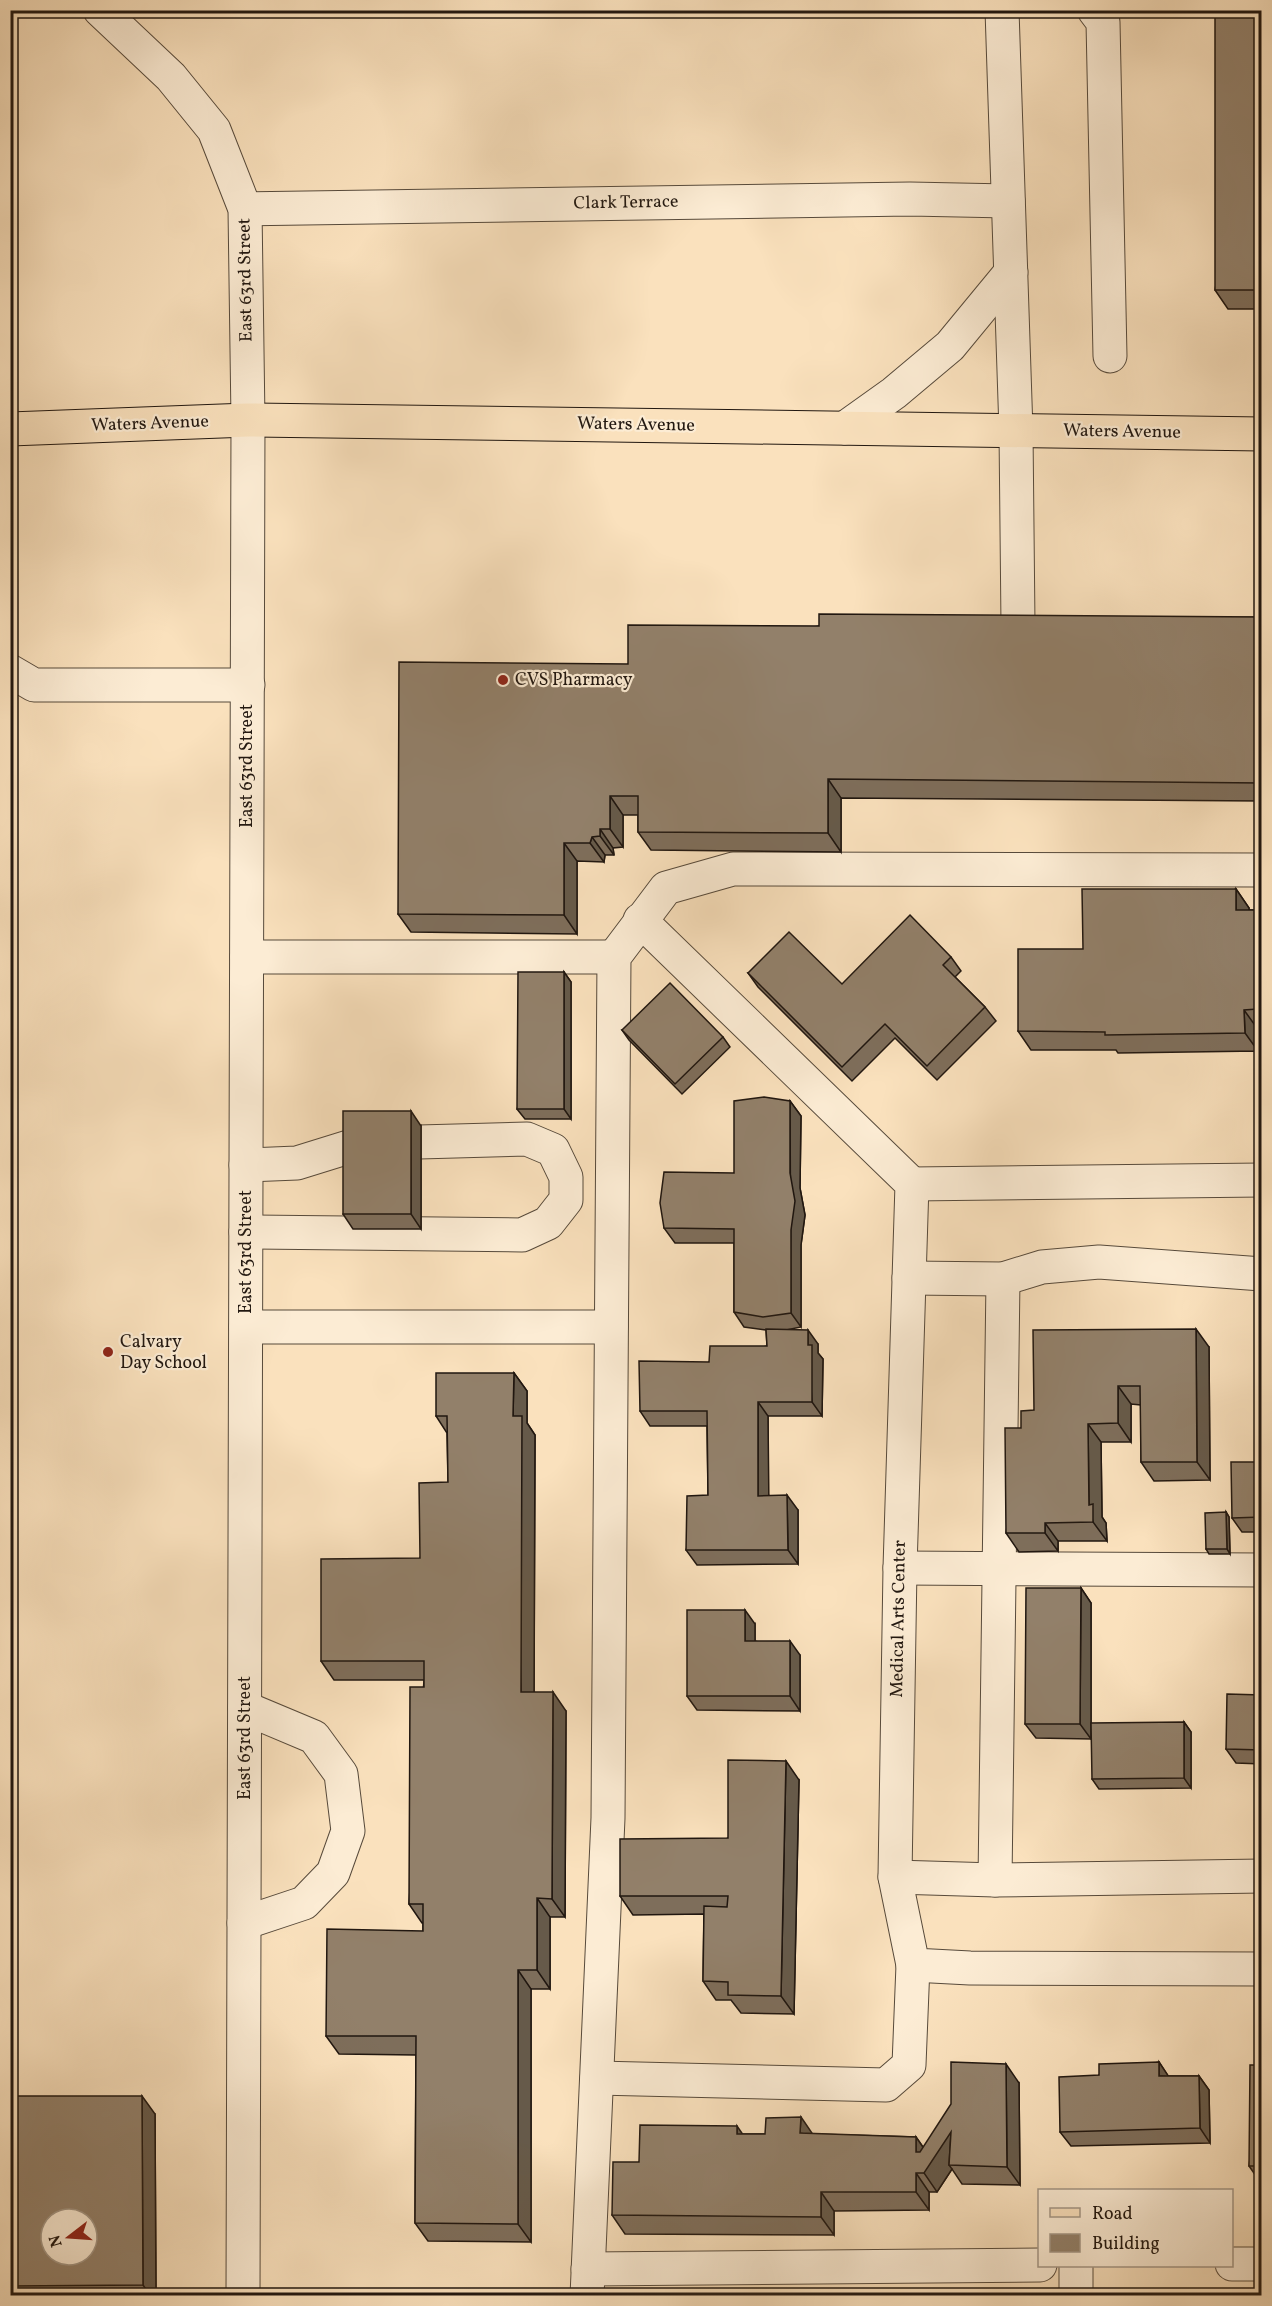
<svg xmlns="http://www.w3.org/2000/svg" width="1272" height="2306" viewBox="0 0 1272 2306" font-family="Vollkorn,serif">
	<style>
		.lines { fill: none; stroke-linecap: round; stroke-linejoin: round }
		.minor-casing { stroke: #574a3b; stroke-width: 35 }
		.major-casing { stroke: #211710; stroke-width: 35 }
		.minor { stroke: #fcecd4; stroke-width: 33 }
		.major { stroke: #fae1bd; stroke-width: 33 }
		.wall { fill: #7e6e5b; stroke: #211710; stroke-width: 1.5 }
		.shaded-wall { fill: #665a4a; stroke: #211710; stroke-width: 1.5 }
		.building { fill: #92806a; stroke: #211710; stroke-width: 1.5; fill-rule: evenodd }
		.poi-dot { fill: #8f2418; stroke: #fcecd4; stroke-width: 2 }
		.labels { text-anchor: middle; dominant-baseline: central; stroke-width: 4.5; stroke-linejoin: round; paint-order: stroke }
		.street-label { font-size: 18px; fill: #211710; stroke: #fcecd4 }
		.poi-label { font-size: 18px; fill: #211710; stroke: #fcecd4; text-anchor: start }
	</style>
	<rect width="100%" height="100%" fill="#fae1bd"/>
	<filter id="stains"><feTurbulence type="fractalNoise" baseFrequency=".00333" numOctaves="4"/><feColorMatrix values="0 0 0 0 .2 0 0 0 0 .09 0 0 0 0 .02 0 0 0 .5 -.17"/></filter>
	<radialGradient id="worn" r=".72"><stop offset=".6" stop-color="#630" stop-opacity="0"/><stop offset="1" stop-color="#630" stop-opacity=".3"/></radialGradient>
	<g class="lines">
		<g class="minor-casing">
			<g id="minor">
				<path d="M100 10 171 77 214 130 245 209 248 420 243 2296"/>
				<path d="M1002 10 1016 431 1018 625"/>
				<path d="M1094 10 1103 22 1110 356"/>
				<path d="M245 209 910 199 1008 201"/>
				<path d="M845 428 894 393 950 346 1011 272"/>
				<path d="M10 671 34 685H248"/>
				<path d="M640 920 912 1184 900 1568 895 1877 913 1965 970 1968 1262 1969"/>
				<path d="M247 957H614"/>
				<path d="M246 1165 297 1163 355 1145"/>
				<path d="M912 1184 1262 1180"/>
				<path d="M246 1232 522 1235 548 1223 566 1200V1177L553 1150 527 1139 419 1142"/>
				<path d="M909 1278 1003 1279 1042 1267 1099 1262 1262 1274"/>
				<path d="M246 1327H611"/>
				<path d="M900 1568 1262 1570"/>
				<path d="M895 1877 995 1880 1262 1876"/>
				<path d="M995 1880 1003 1279"/>
				<path d="M244 1923 304 1903 333 1873 348 1831 341 1774 314 1737 245 1708"/>
				<path d="M597 2078 886 2085 909 2065 913 1965"/>
				<path d="M1232 2264H1262"/>
				<path d="M1076 2266V2296"/>
				<path d="M588 2269 1040 2265"/>
				<path d="M587 2296 608 1818 614 957 666 888 733 869 1262 870"/>
			</g>
		</g>
		<g class="major-casing">
			<path id="major" d="M10 429 248 420 1262 434"/>
		</g>
		<use href="#minor" class="minor"/>
		<use href="#major" class="major"/>
	</g>
	<g class="wall">
		<path d="M1262 10V309H1228L1215 290Z"/>
		<path d="M1262 617V801L841 798V852L651 850 638 832V815H623V847L613 848 614 855H605L604 862 577 861V934L411 932 398 914 628 664 819 626Z"/>
		<path d="M1236 889 1249 908V910H1262V1055L1258 1050V1051L1118 1053 1116 1050H1031L1018 1031 1083 949Z"/>
		<path d="M951 957 961 971 955 977 985 1007 996 1021 937 1080 895 1038 852 1081 758 987 748 973 842 984Z"/>
		<path d="M564 972 571 982V1119H525L517 1109Z"/>
		<path d="M622 1030 723 1037 730 1047 682 1094 629 1040Z"/>
		<path d="M790 1101 801 1116 800 1188 805 1215 801 1245V1327L786 1330 818 1344V1353L823 1359 822 1416H768V1495L798 1510V1564L697 1565 686 1550 708 1495 707 1426H650L640 1411 709 1362 767 1346 766 1330 744 1327 734 1312V1243H675L664 1228 734 1173Z"/>
		<path d="M421 1126V1229H353L343 1214Z"/>
		<path d="M1209 1347 1210 1480 1154 1481 1141 1462V1405L1131 1404V1442H1101L1102 1517 1106 1523 1107 1541H1058V1551L1019 1552 1006 1533 1021 1428 1034 1410Z"/>
		<path d="M514 1373 527 1391V1423L535 1435 534 1692 566 1711 565 1917H550V1989H531V2242L428 2241 415 2223 416 2055 339 2054 326 2036 423 1931V1923H422L409 1904 424 1680H334L321 1661 420 1558 448 1482 447 1433 436 1416Z"/>
		<path d="M1262 1462V1532H1242L1232 1518Z"/>
		<path d="M1226 1512 1229 1517 1230 1554H1209L1206 1549Z"/>
		<path d="M1081 1588 1091 1603V1739L1036 1738 1025 1724Z"/>
		<path d="M755 1624V1641L800 1655V1711L697 1710 687 1696Z"/>
		<path d="M1262 1695V1764L1236 1763 1226 1749Z"/>
		<path d="M1184 1722 1191 1732V1788L1099 1789 1092 1779Z"/>
		<path d="M799 1780 794 2014 741 2013 731 2000H716L703 1981 704 1914 633 1915 620 1896 728 1838Z"/>
		<path d="M1159 2062 1168 2076H1199L1209 2090 1210 2143 1071 2146 1060 2132 1099 2075Z"/>
		<path d="M1262 2065V2176H1256L1249 2166Z"/>
		<path d="M1019 2083 1020 2185 962 2184 952 2169 937 2192H929V2210L834 2211V2235L625 2234 612 2215 639 2162 742 2134H812L916 2137 923 2147Z"/>
		<path d="M10 2096 155 2114 156 2295H10Z"/>
	</g>
	<g class="shaded-wall">
		<path d="M828 779 841 798V852L828 833Z"/>
		<path d="M610 796 623 815V847L610 829Z"/>
		<path d="M600 829 613 848 614 855 600 836Z"/>
		<path d="M592 837 605 855 604 862 590 843Z"/>
		<path d="M564 843 577 861V934L564 915Z"/>
		<path d="M1236 889 1249 908V928L1236 910Z"/>
		<path d="M564 972 571 982V1119L564 1109Z"/>
		<path d="M1244 1010 1257 1028 1258 1051 1245 1033Z"/>
		<path d="M790 1101 801 1116 800 1188 805 1215 801 1245V1327L791 1313Z"/>
		<path d="M411 1111 421 1126V1229L411 1214Z"/>
		<path d="M1196 1329 1209 1347 1210 1480 1197 1462Z"/>
		<path d="M808 1330 818 1344V1353L823 1359 822 1416 812 1402 808 1345Z"/>
		<path d="M514 1373 527 1391V1423L535 1435 534 1711 521 1692 513 1416Z"/>
		<path d="M1118 1386 1131 1404V1442L1118 1423Z"/>
		<path d="M758 1402 768 1416 769 1510 758 1496Z"/>
		<path d="M1088 1424 1101 1442 1102 1517 1106 1523 1107 1541 1093 1522 1089 1505Z"/>
		<path d="M787 1495 798 1510V1564L788 1550Z"/>
		<path d="M1226 1512 1229 1517 1230 1554 1227 1549Z"/>
		<path d="M1045 1523 1058 1541V1551L1045 1533Z"/>
		<path d="M1081 1588 1091 1603V1739L1080 1724Z"/>
		<path d="M745 1610 755 1624V1655L745 1641Z"/>
		<path d="M790 1641 800 1655V1711L790 1696Z"/>
		<path d="M553 1692 566 1711 565 1917 552 1899Z"/>
		<path d="M1184 1722 1191 1732V1788L1184 1778Z"/>
		<path d="M786 1761 799 1780 794 2014 781 1996Z"/>
		<path d="M537 1898 550 1917V1989L537 1970Z"/>
		<path d="M518 1970 531 1989V2242L518 2224Z"/>
		<path d="M1159 2062 1169 2077 1159 2076Z"/>
		<path d="M1006 2064 1019 2083 1020 2185 1007 2167Z"/>
		<path d="M1199 2076 1209 2090 1210 2143 1200 2128Z"/>
		<path d="M142 2096 155 2114 156 2295H150L143 2285Z"/>
		<path d="M801 2117 814 2136 800 2133Z"/>
		<path d="M737 2126 750 2145 737 2134Z"/>
		<path d="M951 2132 949 2165 952 2169 937 2192 924 2173 916 2152V2137L929 2156Z"/>
		<path d="M916 2173 929 2192V2210L916 2192Z"/>
		<path d="M821 2192 834 2211V2235L821 2217Z"/>
	</g>
	<g class="building">
		<rect x="1215" y="10" width="47" height="280"/>
		<path d="M819 614 1262 617V783L828 779V833L638 832V796H610V829H600V836L592 837 590 843H564V915L398 914 399 662 628 664V625L819 626Z"/>
		<path d="M1082 889H1236V910H1262V1049H1257V1009L1244 1010 1245 1033 1105 1035V1032L1018 1031V949H1083Z"/>
		<path d="M910 915 951 957 943 965 985 1007 927 1066 885 1024 842 1067 748 973 789 932 842 984Z"/>
		<path d="M518 972H564V1109H517Z"/>
		<path d="M670 983 723 1037 675 1084 622 1030Z"/>
		<path d="M764 1097 790 1101V1173L795 1201 791 1230V1313L763 1317 734 1312V1229L664 1228 660 1203 664 1172 734 1173V1101Z"/>
		<rect x="343" y="1111" width="68" height="103"/>
		<path d="M766 1329 808 1330V1345H812V1402H758V1496L787 1495 788 1550H686L687 1496 708 1495 707 1411H640L639 1361 709 1362 710 1346H767Z"/>
		<path d="M1196 1329 1197 1462H1141L1140 1386H1118V1423L1088 1424 1089 1505 1093 1504V1522L1045 1523V1533H1006L1005 1428H1021V1411L1034 1410 1033 1330Z"/>
		<path d="M436 1373H514L513 1416H522L521 1692H553L552 1899 537 1898V1970H518V2224L415 2223 416 2036H326L327 1929 423 1931V1904H409L410 1687H424V1661H321V1559L420 1558 419 1483 448 1482 447 1416H436Z"/>
		<path d="M1231 1462H1262V1517L1232 1518Z"/>
		<path d="M1226 1512 1227 1549H1206L1205 1513Z"/>
		<path d="M1026 1588H1081L1080 1724H1025Z"/>
		<path d="M687 1610H745V1641H790V1696H687Z"/>
		<path d="M1227 1694 1262 1695V1750L1226 1749Z"/>
		<path d="M1184 1722V1778L1092 1779 1091 1723Z"/>
		<path d="M728 1760 786 1761 781 1996 728 1995V1982L703 1981 704 1906 727 1907 728 1896H620V1839L728 1838Z"/>
		<path d="M951 2062 1006 2064 1007 2167 949 2165 951 2132 924 2173H916V2192H821V2217L612 2215 613 2162H639L640 2125 737 2126V2134H765L766 2118 801 2117 800 2133 916 2137V2152H920L951 2104Z"/>
		<path d="M1159 2062V2076H1199L1200 2128 1060 2132 1059 2077 1099 2075V2064Z"/>
		<path d="M1250 2065H1262V2166H1249Z"/>
		<path d="M10 2096H142L143 2285 10 2286ZM51 2219H87V2255H51Z"/>
	</g>
	<g class="poi-dot">
		<circle cx="503" cy="680" r="6"/>
		<circle cx="108" cy="1352" r="6"/>
	</g>
	<g class="labels">
		<g class="street-label">
			<text transform="translate(626 203) rotate(-1)">Clark Terrace</text>
			<text transform="translate(246 280) rotate(-91)">East 63rd Street</text>
			<text transform="translate(150 424) rotate(-2)">Waters Avenue</text>
			<text transform="translate(636 425) rotate(1)">Waters Avenue</text>
			<text transform="translate(1122 432) rotate(1)">Waters Avenue</text>
			<text transform="translate(247 766) rotate(-90)">East 63rd Street</text>
			<text transform="translate(246 1252) rotate(-90)">East 63rd Street</text>
			<text transform="translate(899 1619) rotate(-89)">Medical Arts Center</text>
			<text transform="translate(245 1738) rotate(-90)">East 63rd Street</text>
		</g>
		<g class="poi-label">
			<text x="515" y="680">CVS Pharmacy</text>
			<text x="120" y="1342">Calvary<tspan x="120" dy="21">Day School</tspan></text>
		</g>
	</g>
	<rect width="1272" height="2306" fill="none" stroke="#fae1bd" stroke-width="36"/>
	<rect x="12" y="12" width="1248" height="2282" fill="none" stroke="#211710" stroke-width="3"/>
	<rect x="18" y="18" width="1236" height="2270" fill="none" stroke="#211710" stroke-width="1.5"/>
	<rect x="1038" y="2189" width="195" height="78" fill="#fcecd4" stroke="#a49786" stroke-width="1.5"/>
	<rect x="1050" y="2208" width="30" height="9" fill="#fae1bd" stroke="#a49786" stroke-width="1.5"/>
	<text x="1092" y="2219" font-size="18" fill="#211710">Road</text>
	<rect x="1050" y="2234" width="30" height="18" fill="#92806a" stroke="#a49786" stroke-width="1.5"/>
	<text x="1092" y="2249" font-size="18" fill="#211710">Building</text>
	<g transform="translate(69 2237) rotate(253)"><circle r="28" fill="#fcecd4" stroke="#a49786" stroke-width="1.5"/>
	<path d="M0-4.5L10 22L0 15L-10 22Z" fill="#8f2418"/>
	<text y="-9" font-size="16" font-weight="bold" text-anchor="middle" fill="#211710">N</text>
	</g>
	<rect width="100%" height="100%" filter="url(#stains)"/>
	<rect width="100%" height="100%" fill="url(#worn)"/>
</svg>
